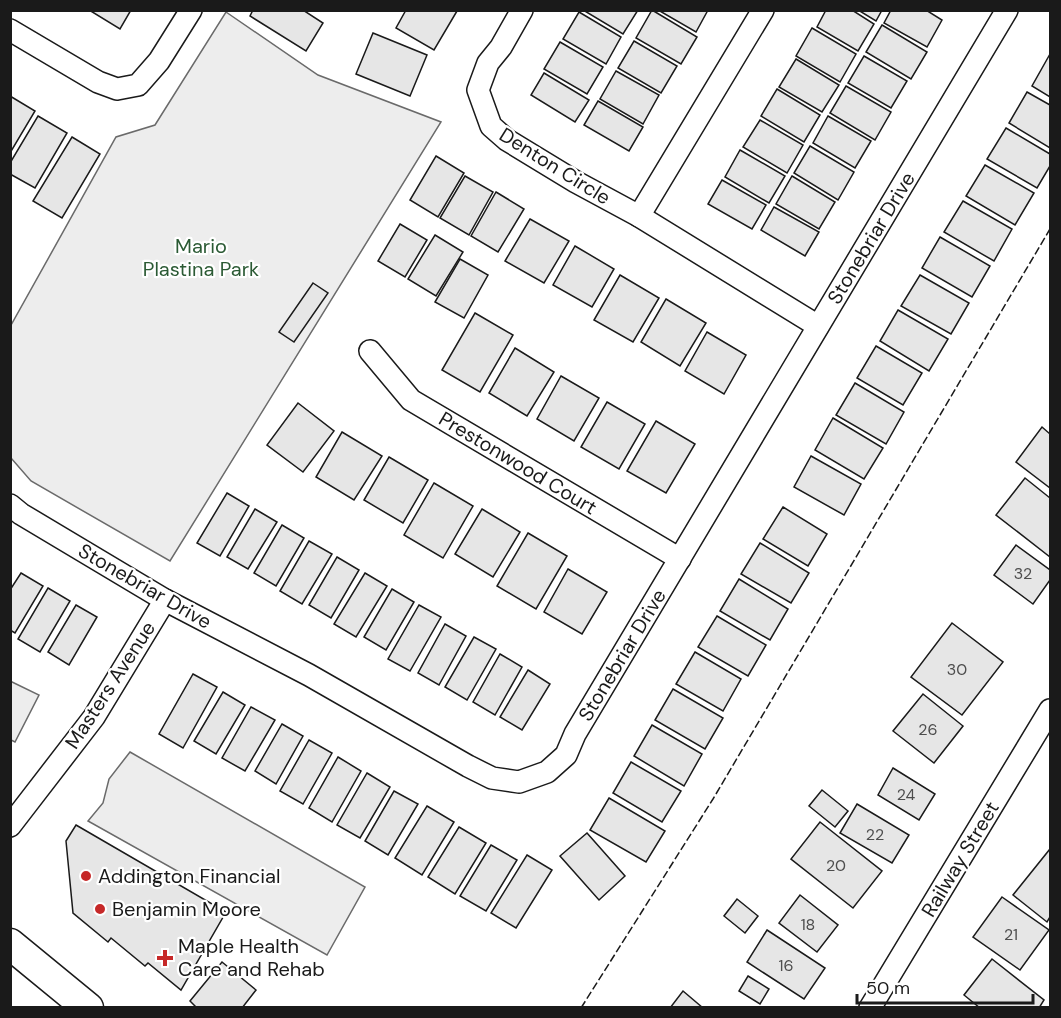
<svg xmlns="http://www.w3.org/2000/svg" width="1061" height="1018" viewBox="0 0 1061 1018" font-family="'DM Sans',sans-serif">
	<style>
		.built { fill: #ededed; stroke: #6a6a6a; stroke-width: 1.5 }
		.building { fill: #e6e6e6; stroke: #1a1a1a; stroke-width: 1.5 }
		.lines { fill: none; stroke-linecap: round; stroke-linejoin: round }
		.street-casing { stroke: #1a1a1a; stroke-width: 24 }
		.secondary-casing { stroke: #1a1a1a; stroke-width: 33 }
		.street { stroke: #fff; stroke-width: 21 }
		.secondary { stroke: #fff; stroke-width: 30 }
		.fence { stroke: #1a1a1a; stroke-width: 1.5; stroke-dasharray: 8 3; stroke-linecap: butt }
		.poi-dot { fill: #c62828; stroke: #fff; stroke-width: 2 }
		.labels { text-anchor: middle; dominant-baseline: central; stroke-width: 4.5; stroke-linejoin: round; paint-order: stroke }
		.number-label { font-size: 16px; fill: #4d4d4d }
		.street-label { font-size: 20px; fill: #1a1a1a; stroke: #fff }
		.park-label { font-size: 20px; fill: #2b5a34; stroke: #fff }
		.poi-label { font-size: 20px; fill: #1a1a1a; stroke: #fff; text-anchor: start }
	</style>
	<rect width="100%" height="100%" fill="#fff"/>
	<g class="built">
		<path d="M226 12 318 75 441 122 170 561 31 481 11 458 10 327 116 137 155 125Z"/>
		<path d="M10 681 39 695 15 742 11 740Z"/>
		<path d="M130 752 365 887 327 955 88 821 103 803 109 779Z"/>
	</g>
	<g class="building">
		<path d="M89 10H131L120 29Z"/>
		<path d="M253 10H303L323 23 306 51 250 16Z"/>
		<path d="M406 10H456L457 11 434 50 396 28Z"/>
		<path d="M583 10H638L623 34Z"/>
		<path d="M652 10 697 37 681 64 636 38Z"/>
		<path d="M658 10H708L696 32Z"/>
		<path d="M826 10H852L874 24 858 51 817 27Z"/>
		<path d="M858 10H882L876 21Z"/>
		<path d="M891 10H926L942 20 927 47 884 23Z"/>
		<path d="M579 12 621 37 606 64 563 39Z"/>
		<path d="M882 25 927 52 911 79 866 52Z"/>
		<path d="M812 28 856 54 840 82 796 56Z"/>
		<path d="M373 33 427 55 410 96 356 74Z"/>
		<path d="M634 41 677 66 661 93 618 68Z"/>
		<path d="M560 42 603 67 587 94 544 69Z"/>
		<path d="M1050 54V97L1032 86Z"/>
		<path d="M864 56 907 81 891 108 848 83Z"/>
		<path d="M796 59 839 85 822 112 779 87Z"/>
		<path d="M616 71 659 95 643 124 600 99Z"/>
		<path d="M544 73 589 100 575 122 531 95Z"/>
		<path d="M846 86 891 112 875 140 830 113Z"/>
		<path d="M777 89 820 115 804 142 761 116Z"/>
		<path d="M1027 92 1050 105V148L1009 123Z"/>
		<path d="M10 96 35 111 10 153Z"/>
		<path d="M598 101 643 127 629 151 584 125Z"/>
		<path d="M38 116 67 133 35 188 10 174V163Z"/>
		<path d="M828 116 871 141 855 168 813 143Z"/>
		<path d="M760 120 803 145 787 173 743 147Z"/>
		<path d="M1006 128 1050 154V166L1037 188 987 159Z"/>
		<path d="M72 137 100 154 62 218 33 201Z"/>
		<path d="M810 146 854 172 838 200 794 173Z"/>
		<path d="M740 150 785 176 769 203 725 177Z"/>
		<path d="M436 156 464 173 438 217 410 200Z"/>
		<path d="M985 165 1034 193 1015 225 966 196Z"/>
		<path d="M465 176 493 192 469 235 440 218Z"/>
		<path d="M792 176 835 202 819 229 776 204Z"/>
		<path d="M722 180 766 205 752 229 708 204Z"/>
		<path d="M496 192 524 209 498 252 471 236Z"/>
		<path d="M963 201 1012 229 994 261 944 232Z"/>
		<path d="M774 207 819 232 805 256 761 230Z"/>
		<path d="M530 219 569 241 544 283 505 261Z"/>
		<path d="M400 224 427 240 405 277 378 261Z"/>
		<path d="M435 235 463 252 436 296 408 279Z"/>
		<path d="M940 237 990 266 972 297 922 268Z"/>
		<path d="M575 246 614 269 592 307 553 285Z"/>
		<path d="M460 259 488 275 464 318 435 302Z"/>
		<path d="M620 275 659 298 633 342 594 320Z"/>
		<path d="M920 275 969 303 951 334 901 306Z"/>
		<path d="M313 283 328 293 294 342 279 332Z"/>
		<path d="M666 299 706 323 680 366 641 342Z"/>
		<path d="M898 310 948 339 929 371 880 341Z"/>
		<path d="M475 313 513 335 480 392 442 370Z"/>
		<path d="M707 332 746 355 724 394 685 371Z"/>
		<path d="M876 346 922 373 903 405 857 378Z"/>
		<path d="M515 348 554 372 527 416 489 393Z"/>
		<path d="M561 376 599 398 574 441 537 419Z"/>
		<path d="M855 383 904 412 886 444 836 415Z"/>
		<path d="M607 402 645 424 619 469 581 447Z"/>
		<path d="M298 403 334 431 303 472 267 445Z"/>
		<path d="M833 418 883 448 864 479 815 450Z"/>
		<path d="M656 421 695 444 666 493 627 471Z"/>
		<path d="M1042 427 1050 434V488L1016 462Z"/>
		<path d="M342 432 382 456 354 500 316 477Z"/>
		<path d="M811 456 861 484 844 515 794 487Z"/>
		<path d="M389 457 428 480 403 523 364 500Z"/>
		<path d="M1025 478 1050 498V557L996 515Z"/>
		<path d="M434 483 473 506 443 558 404 535Z"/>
		<path d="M227 493 249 506 220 556 197 543Z"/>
		<path d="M783 507 827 534 808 566 763 539Z"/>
		<path d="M255 509 277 522 248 569 227 557Z"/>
		<path d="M482 509 520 532 493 577 455 554Z"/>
		<path d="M282 525 304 538 276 586 254 573Z"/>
		<path d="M528 533 567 556 536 609 497 586Z"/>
		<path d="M309 541 332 554 302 604 280 591Z"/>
		<path d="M760 543 809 573 791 603 741 574Z"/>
		<path d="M1016 545 1050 570V580L1033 604 994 575Z"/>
		<path d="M337 557 359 570 331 618 309 605Z"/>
		<path d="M568 569 607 592 582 634 544 612Z"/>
		<path d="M21 573 43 586 15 633 10 630V590Z"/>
		<path d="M365 573 387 586 356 637 334 624Z"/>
		<path d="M739 579 788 609 770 640 720 611Z"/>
		<path d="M48 588 70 601 40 652 18 639Z"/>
		<path d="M392 589 414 602 386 650 364 637Z"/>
		<path d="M76 605 97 617 69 665 48 652Z"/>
		<path d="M419 605 441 617 410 671 388 659Z"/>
		<path d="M717 616 766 645 748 676 698 647Z"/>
		<path d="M952 623 1003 662 962 715 911 677Z"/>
		<path d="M445 624 466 636 439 685 418 673Z"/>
		<path d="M474 637 496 649 467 700 445 687Z"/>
		<path d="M695 652 741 679 723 711 676 684Z"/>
		<path d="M500 654 522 667 495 715 473 702Z"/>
		<path d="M528 670 550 684 522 730 500 717Z"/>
		<path d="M193 674 217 687 183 748 159 734Z"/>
		<path d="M673 689 723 718 705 749 655 720Z"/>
		<path d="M223 692 245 705 216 754 194 741Z"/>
		<path d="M923 694 963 726 934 763 893 731Z"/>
		<path d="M251 707 275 720 245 771 222 758Z"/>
		<path d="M282 724 303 736 276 784 255 771Z"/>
		<path d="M652 725 702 754 684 786 634 756Z"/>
		<path d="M309 740 332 753 303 804 280 791Z"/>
		<path d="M338 757 361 771 332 822 309 808Z"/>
		<path d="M631 762 681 791 662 822 613 793Z"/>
		<path d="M893 768 935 794 919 820 878 795Z"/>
		<path d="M367 773 390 787 360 838 337 825Z"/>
		<path d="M822 790 848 811 835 827 809 806Z"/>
		<path d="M394 791 418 804 388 855 365 841Z"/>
		<path d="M609 798 665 831 646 862 590 830Z"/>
		<path d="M857 804 909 835 892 863 840 833Z"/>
		<path d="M427 806 454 822 422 875 395 858Z"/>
		<path d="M820 822 882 871 853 908 791 859Z"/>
		<path d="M76 825 226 912 181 990 148 963 145 966 111 938 108 942 73 913 66 841Z"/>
		<path d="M459 827 486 843 455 894 428 877Z"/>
		<path d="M587 833 625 876 599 900 560 856Z"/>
		<path d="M491 845 517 860 486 911 460 896Z"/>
		<path d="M1050 849V917L1047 922 1013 895Z"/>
		<path d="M527 855 552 870 516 928 491 913Z"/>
		<path d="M800 895 838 925 817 952 779 923Z"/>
		<path d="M1002 897 1049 930 1020 970 973 937Z"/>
		<path d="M737 899 758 916 745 933 724 916Z"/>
		<path d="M767 930 825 968 804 999 747 962Z"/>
		<path d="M992 959 1044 1000 1039 1008H980L964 995Z"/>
		<path d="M222 962 256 990 242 1008H197L190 1001Z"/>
		<path d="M748 976 769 989 760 1004 739 991Z"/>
		<path d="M683 991 703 1008H670Z"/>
	</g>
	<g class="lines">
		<g class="street-casing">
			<g id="street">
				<path d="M522 10 501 47 488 63 478 90 491 126 507 140 576 182 639 216 818 326"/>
				<path d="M10 30 98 82 117 89 138 85 159 61 191 10"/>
				<path d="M639 216 763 10"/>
				<path d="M370 351 411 400 680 559"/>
				<path d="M10 505 21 514 165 600 309 675 468 766 492 778 519 782 547 772 566 755 575 734 1007 10"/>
				<path d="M10 826 94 717 165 600"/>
				<path d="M870 1008 1050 710"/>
			</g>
		</g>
		<g class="secondary-casing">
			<path id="secondary" d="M10 944 88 1008"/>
		</g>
		<use href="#street" class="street"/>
		<use href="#secondary" class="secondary"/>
		<path class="fence" d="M581 1008 713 799 1050 229"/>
	</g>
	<g class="poi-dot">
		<circle cx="86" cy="876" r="6"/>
		<circle cx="100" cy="909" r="6"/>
		<path d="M162 949h6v6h6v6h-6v6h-6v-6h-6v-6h6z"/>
	</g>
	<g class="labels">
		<g class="number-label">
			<text x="1023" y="573">32</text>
			<text x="957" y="669">30</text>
			<text x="928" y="729">26</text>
			<text x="906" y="794">24</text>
			<text x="875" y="834">22</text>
			<text x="836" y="865">20</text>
			<text x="808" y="924">18</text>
			<text x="1011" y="934">21</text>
			<text x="786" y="965">16</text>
		</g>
		<g class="street-label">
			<text transform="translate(555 166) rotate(32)">Denton Circle</text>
			<text transform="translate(871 238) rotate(-59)">Stonebriar Drive</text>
			<text transform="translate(518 463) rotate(31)">Prestonwood Court</text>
			<text transform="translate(145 586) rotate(30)">Stonebriar Drive</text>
			<text transform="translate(622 655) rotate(-59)">Stonebriar Drive</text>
			<text transform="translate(110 685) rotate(-57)">Masters Avenue</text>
			<text transform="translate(960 859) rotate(-59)">Railway Street</text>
		</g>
		<g class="park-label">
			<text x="201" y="246">Mario<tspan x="201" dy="23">Plastina Park</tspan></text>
		</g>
		<g class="poi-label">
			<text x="98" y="876">Addington Financial</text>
			<text x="112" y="909">Benjamin Moore</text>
			<text x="178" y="946">Maple Health<tspan x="178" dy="23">Care and Rehab</tspan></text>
		</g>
	</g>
	<rect width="1061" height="1018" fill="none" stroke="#1a1a1a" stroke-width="24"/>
	<path d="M857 994v9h176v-9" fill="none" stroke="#1a1a1a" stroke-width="3"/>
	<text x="866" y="994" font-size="18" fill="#1a1a1a" stroke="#ffffff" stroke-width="4.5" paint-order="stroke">50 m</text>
</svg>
